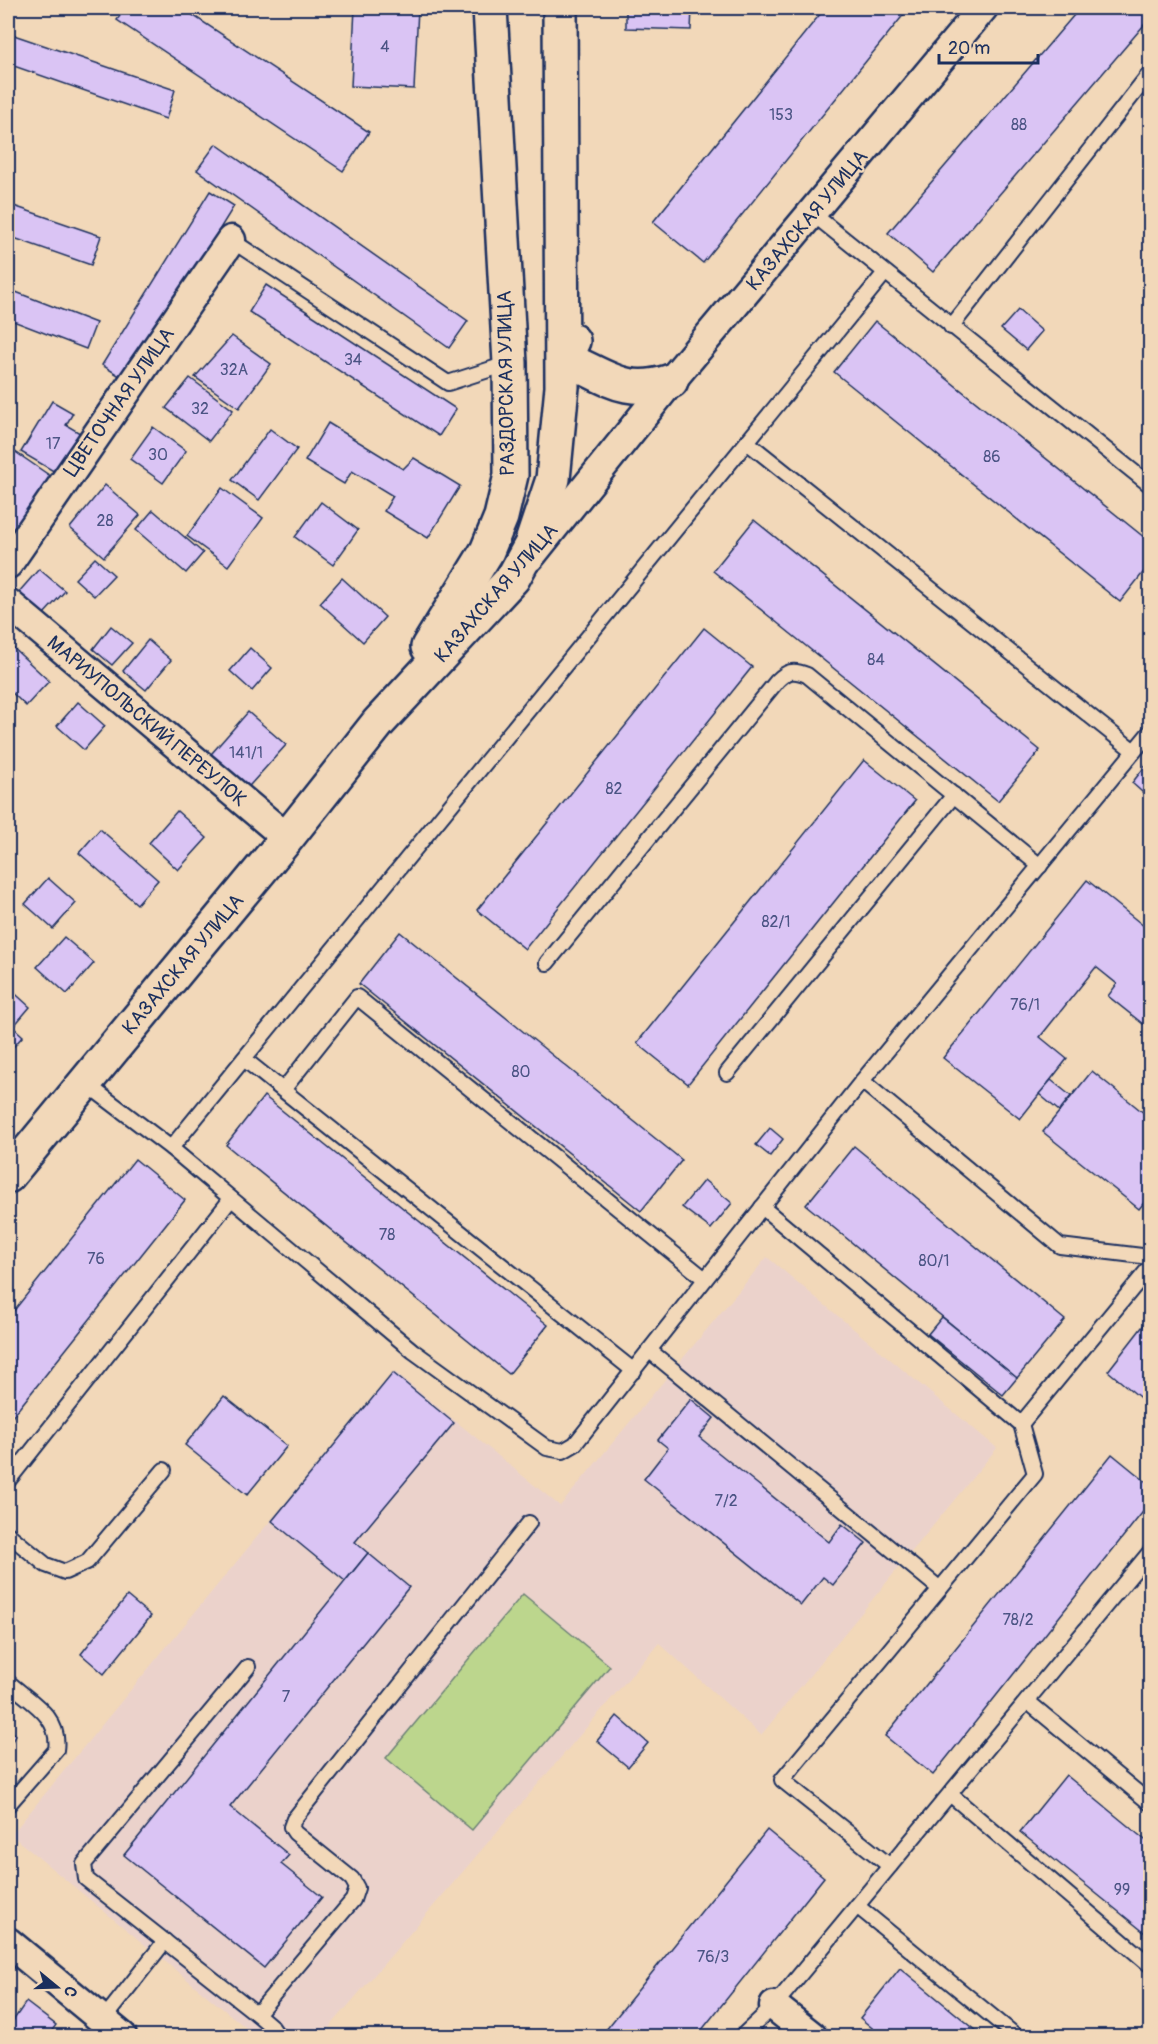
<svg xmlns="http://www.w3.org/2000/svg" width="1158" height="2044" viewBox="0 0 1158 2044" font-family="Pangolin,sans-serif">
	<style>
		.built { fill: #ebd2cb }
		.green { fill: #bcd68d; stroke: #6c8276; stroke-width: 1.5 }
		.building { fill: #dac4f4; stroke: #1b2f5e; stroke-width: 1.5 }
		.lines { fill: none; stroke-linecap: round; stroke-linejoin: round }
		.lane-casing { stroke: #1b2f5e; stroke-width: 18 }
		.street-casing { stroke: #1b2f5e; stroke-width: 33 }
		.secondary-casing { stroke: #1b2f5e; stroke-width: 38 }
		.lane { stroke: #f2d8b9; stroke-width: 14 }
		.street { stroke: #f2d8b9; stroke-width: 28 }
		.secondary { stroke: #f2d8b9; stroke-width: 33 }
		.labels { text-anchor: middle; dominant-baseline: central; stroke-width: 4.5; stroke-linejoin: round; paint-order: stroke }
		.number-label { font-size: 16px; fill: #4b5484 }
		.street-label { font-size: 20px; fill: #1b2f5e; stroke: #f2d8b9 }
	</style>
	<rect width="100%" height="100%" fill="#f2d8b9"/>
	<filter id="ink" filterUnits="userSpaceOnUse"><feTurbulence type="fractalNoise" baseFrequency=".0167" numOctaves="2"/><feDisplacementMap in="SourceGraphic" scale="12" xChannelSelector="R" yChannelSelector="G"/><feConvolveMatrix kernelMatrix="1 2 1 2 8 2 1 2 1" color-interpolation-filters="sRGB"/></filter>
	<g filter="url(#ink)">
		<path class="built" d="M767 1257 997 1448 761 1735 659 1643 322 2036H256L11 1835 394 1371 560 1506Z"/>
		<path class="green" d="M523 1594 610 1666 472 1830 386 1758Z"/>
		<g class="building">
			<path d="M125 8H182L369 132 343 171 117 20Z"/>
			<path d="M355 8H418L414 89 351 86Z"/>
			<path d="M626 8H692L691 30 626 28Z"/>
			<path d="M825 8H909L703 263 653 222Z"/>
			<path d="M1080 8H1144L1150 13V18L933 272 888 233Z"/>
			<path d="M8 33 175 90 166 119 8 64Z"/>
			<path d="M216 144 468 321 449 348 197 170Z"/>
			<path d="M210 191 234 206 126 380 102 365Z"/>
			<path d="M8 204 101 236 91 265 8 236Z"/>
			<path d="M266 285 456 409 439 436 249 312Z"/>
			<path d="M8 289 96 323 86 349 8 319Z"/>
			<path d="M1018 310 1042 331 1026 350 1001 329Z"/>
			<path d="M875 321 1150 542V564L1120 602 834 372Z"/>
			<path d="M232 336 271 364 239 408 195 377Z"/>
			<path d="M190 378 233 410 209 441 166 408Z"/>
			<path d="M52 401 73 413 66 425 85 436 62 476 21 452Z"/>
			<path d="M328 423 403 469 414 458 460 486 428 538 384 511 393 496 352 471 344 484 305 461Z"/>
			<path d="M153 427 186 451 163 483 130 459Z"/>
			<path d="M270 429 297 449 259 500 232 480Z"/>
			<path d="M14 451 59 482 22 538 8 528V460Z"/>
			<path d="M105 485 140 515 104 557 70 528Z"/>
			<path d="M222 488 263 518 228 566 187 536Z"/>
			<path d="M321 502 358 530 333 565 295 537Z"/>
			<path d="M153 510 203 553 186 573 136 530Z"/>
			<path d="M754 520 1040 750 998 801 713 571Z"/>
			<path d="M95 558 114 575 94 596 75 579Z"/>
			<path d="M39 569 65 591 43 615 18 593Z"/>
			<path d="M342 578 385 617 363 642 320 603Z"/>
			<path d="M111 626 132 643 112 665 93 649Z"/>
			<path d="M704 628 752 667 525 949 477 910Z"/>
			<path d="M148 640 171 660 146 690 123 671Z"/>
			<path d="M8 643 49 681 26 706 8 689Z"/>
			<path d="M250 648 272 668 252 691 230 671Z"/>
			<path d="M78 702 105 726 84 750 57 726Z"/>
			<path d="M248 712 286 745 242 794 205 761Z"/>
			<path d="M864 760 915 801 688 1084 637 1043Z"/>
			<path d="M1150 760V799L1132 783Z"/>
			<path d="M177 811 207 838 178 870 149 843Z"/>
			<path d="M100 829 158 880 137 904 79 853Z"/>
			<path d="M48 878 76 903 53 929 25 904Z"/>
			<path d="M1087 880 1150 931V1015L1143 1024 1108 996 1117 984 1096 967 1040 1037 1067 1059 1020 1119 943 1058Z"/>
			<path d="M400 932 682 1160 641 1211 359 984Z"/>
			<path d="M64 937 94 963 67 994 37 967Z"/>
			<path d="M8 987 30 1007 13 1027 23 1036 8 1053Z"/>
			<path d="M1092 1071 1150 1118V1195L1139 1209 1043 1132Z"/>
			<path d="M1051 1080 1071 1096 1059 1111 1039 1094Z"/>
			<path d="M264 1096 548 1325 509 1374 226 1145Z"/>
			<path d="M770 1128 783 1139 770 1156 756 1145Z"/>
			<path d="M854 1146 1065 1320 1017 1378 806 1205Z"/>
			<path d="M135 1159 185 1200 8 1422V1318Z"/>
			<path d="M704 1180 732 1203 711 1229 682 1207Z"/>
			<path d="M942 1317 1017 1378 1003 1395 928 1334Z"/>
			<path d="M1150 1317V1406L1108 1371Z"/>
			<path d="M393 1373 454 1423 355 1542 368 1553 345 1581 272 1521Z"/>
			<path d="M224 1396 287 1446 247 1495 185 1445Z"/>
			<path d="M691 1399 714 1418 699 1437 829 1542 842 1524 866 1543 833 1585 823 1577 801 1605 644 1479 668 1448 658 1440Z"/>
			<path d="M1112 1454 1150 1485V1503L933 1775 885 1736Z"/>
			<path d="M368 1553 409 1587 230 1807 289 1855 281 1864 322 1897 264 1968 124 1855Z"/>
			<path d="M127 1596 151 1616 104 1674 81 1654Z"/>
			<path d="M617 1716 648 1743 628 1767 597 1741Z"/>
			<path d="M8 1728 16 1735 8 1747Z"/>
			<path d="M1066 1775 1150 1844V1937L1020 1832Z"/>
			<path d="M767 1830 824 1877 697 2036H601Z"/>
			<path d="M900 1968 983 2036H882L860 2018Z"/>
			<path d="M26 2002 56 2025 48 2036H8V2028Z"/>
		</g>
		<g class="lines">
			<g class="lane-casing">
				<g id="lane">
					<path d="M813 214 1150 485"/>
					<path d="M231 240 448 383 510 363"/>
					<path d="M951 327 1150 73"/>
					<path d="M747 442 1134 751"/>
					<path d="M547 963 777 681C787 671 793 669 807 675L1040 866"/>
					<path d="M244 1059 634 1371"/>
					<path d="M727 1073 954 795"/>
					<path d="M862 1081 1060 1246 1150 1257"/>
					<path d="M84 1082 171 1148 884 274"/>
					<path d="M283 1090 357 997 705 1279"/>
					<path d="M171 1148 413 1351 547 1448 563 1451 575 1444 862 1081 1150 732"/>
					<path d="M762 1207 1021 1424 1035 1474 782 1780 890 1866"/>
					<path d="M650 1351 940 1589"/>
					<path d="M1021 1424 1150 1267"/>
					<path d="M8 1481 231 1199"/>
					<path d="M8 1534 46 1565 65 1572 87 1562 164 1470"/>
					<path d="M248 1667 84 1864 86 1879 257 2014 353 1900 357 1888 352 1879 295 1833 291 1827 294 1819 529 1523"/>
					<path d="M8 1682C30 1702 61 1716 56 1750L8 1805"/>
					<path d="M1027 1701 1150 1803"/>
					<path d="M950 1794 1150 1965"/>
					<path d="M857 1906 1016 2036"/>
					<path d="M257 2014 271 2026 278 2036"/>
					<path d="M103 2020 165 1941"/>
					<path d="M742 2036 774 2006 1150 1552"/>
				</g>
			</g>
			<g class="street-casing">
				<g id="street">
					<path d="M530 557 671 381 983 8"/>
					<path d="M8 564 231 240"/>
					<path d="M8 603 287 838"/>
					<path d="M8 1942 122 2036"/>
					<path d="M774 2006 812 2036"/>
				</g>
			</g>
			<g class="secondary-casing">
				<g id="secondary">
					<path d="M573 341 563 358C605 375 624 397 671 381"/>
					<path d="M428 647 487 551 501 517 511 475 510 363 490 8"/>
					<path d="M8 1176 287 838 378 723 513 578 531 545 553 479 562 387 560 8"/>
				</g>
			</g>
			<use href="#lane" class="lane"/>
			<use href="#street" class="street"/>
			<use href="#secondary" class="secondary"/>
		</g>
	</g>
	<g class="labels">
		<g class="number-label">
			<text x="385" y="47">4</text>
			<text x="781" y="115">153</text>
			<text x="1019" y="125">88</text>
			<text x="353" y="360">34</text>
			<text x="234" y="370">32А</text>
			<text x="200" y="409">32</text>
			<text x="53" y="444">17</text>
			<text x="158" y="455">30</text>
			<text x="992" y="457">86</text>
			<text x="105" y="521">28</text>
			<text x="876" y="660">84</text>
			<text x="246" y="753">141/1</text>
			<text x="614" y="789">82</text>
			<text x="776" y="922">82/1</text>
			<text x="1025" y="1005">76/1</text>
			<text x="521" y="1072">80</text>
			<text x="387" y="1235">78</text>
			<text x="96" y="1259">76</text>
			<text x="934" y="1261">80/1</text>
			<text x="726" y="1501">7/2</text>
			<text x="1018" y="1620">78/2</text>
			<text x="286" y="1697">7</text>
			<text x="1122" y="1890">99</text>
			<text x="713" y="1957">76/3</text>
		</g>
		<g class="street-label">
			<text transform="translate(807 220) rotate(-50)">КАЗАХСКАЯ УЛИЦА</text>
			<text transform="translate(506 383) rotate(-91)">РАЗДОРСКАЯ УЛИЦА</text>
			<text transform="translate(119 402) rotate(-55)">ЦВЕТОЧНАЯ УЛИЦА</text>
			<text transform="translate(496 593) rotate(-49)">КАЗАХСКАЯ УЛИЦА</text>
			<text transform="translate(147 721) rotate(40)">МАРИУПОЛЬСКИЙ ПЕРЕУЛОК</text>
			<text transform="translate(183 964) rotate(-50)">КАЗАХСКАЯ УЛИЦА</text>
		</g>
	</g>
	<rect width="1158" height="2044" fill="none" stroke="#f2d8b9" stroke-width="30"/>
	<rect x="15" y="15" width="1128" height="2014" fill="none" stroke="#1b2f5e" stroke-width="2" filter="url(#ink)"/>
	<g transform="translate(57 1987) rotate(109)" stroke="#f2d8b9" stroke-width="4.5" paint-order="stroke">
	<path d="M0-4.5L10 22L0 15L-10 22Z" fill="#1b2f5e"/>
	<text y="-9" font-size="16" font-weight="bold" text-anchor="middle" fill="#1b2f5e">С</text>
	</g>
	<path d="M939 54v9h99v-9" fill="none" stroke="#1b2f5e" stroke-width="3"/>
	<text x="948" y="54" font-size="18" fill="#1b2f5e" stroke="#f2d8b9" stroke-width="4.5" paint-order="stroke">20 m</text>
</svg>
